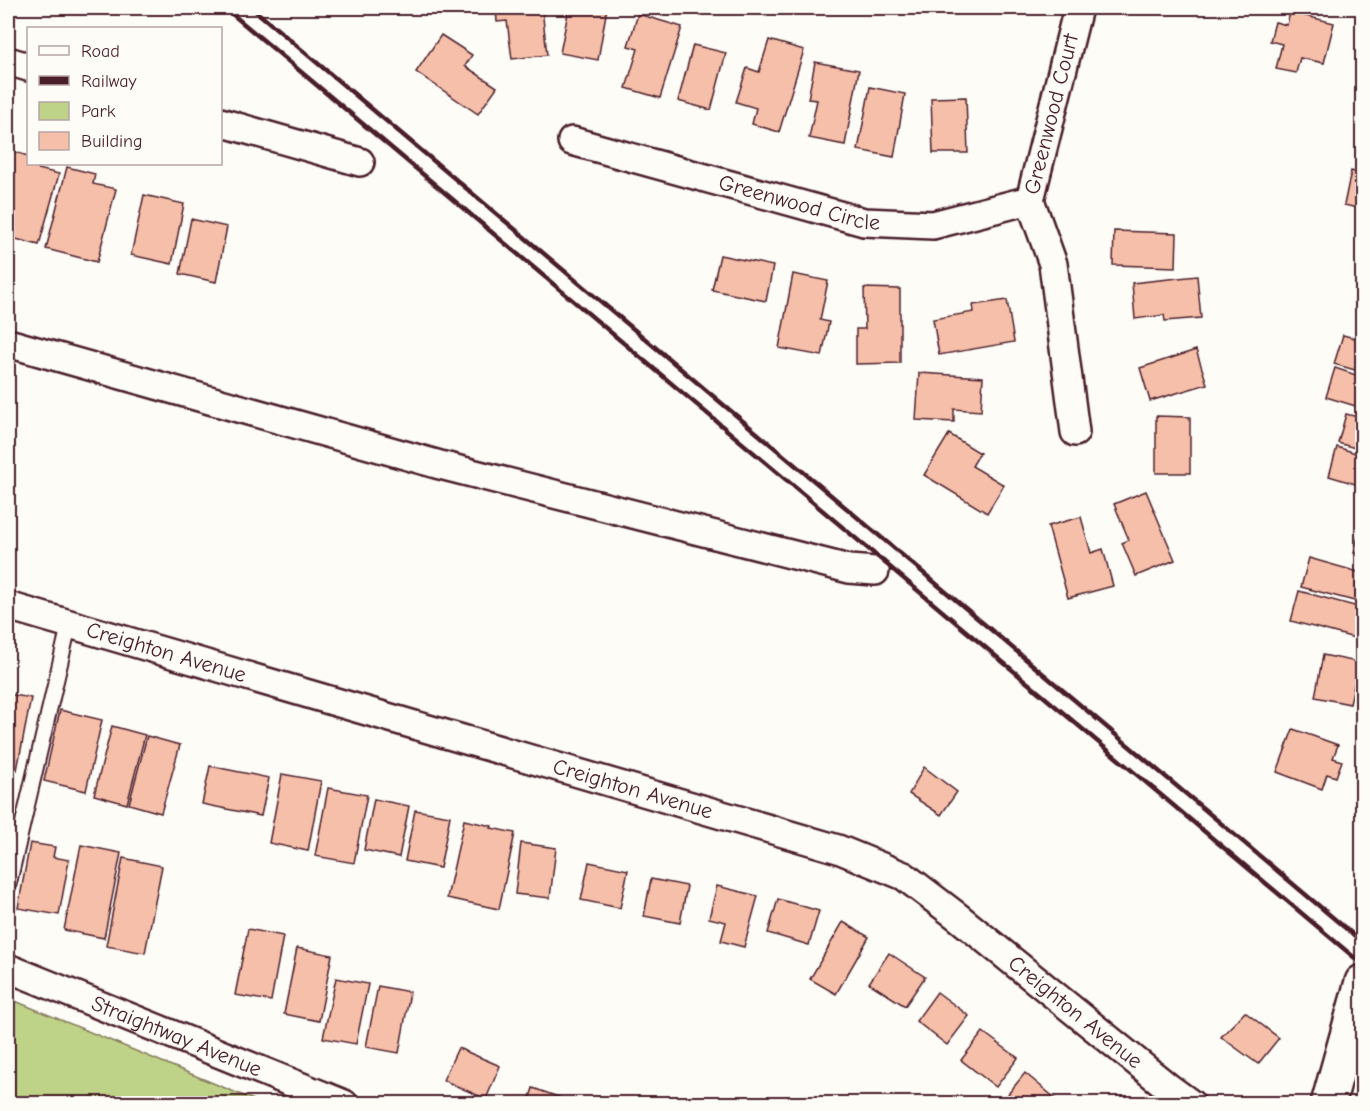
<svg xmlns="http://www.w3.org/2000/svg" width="1370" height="1111" viewBox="0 0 1370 1111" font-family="'Comic Neue',sans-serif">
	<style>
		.green { fill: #bfd388; stroke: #84795a; stroke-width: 1.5 }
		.building { fill: #f6bfa9; stroke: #4a1f2b; stroke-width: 1.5 }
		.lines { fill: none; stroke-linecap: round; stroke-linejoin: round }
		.service-casing { stroke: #4a1f2b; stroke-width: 18 }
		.minor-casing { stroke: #4a1f2b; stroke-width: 32 }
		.tertiary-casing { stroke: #4a1f2b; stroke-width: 38 }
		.service { stroke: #fdfcf7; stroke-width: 14 }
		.minor { stroke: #fdfcf7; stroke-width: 27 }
		.tertiary { stroke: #fdfcf7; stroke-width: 33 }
		.rail { stroke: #4a1f2b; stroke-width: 4.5 }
		.labels { text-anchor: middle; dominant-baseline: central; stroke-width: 6; stroke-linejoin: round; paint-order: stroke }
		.street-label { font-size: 22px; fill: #4a1f2b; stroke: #fdfcf7 }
	</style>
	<rect width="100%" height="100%" fill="#fdfcf7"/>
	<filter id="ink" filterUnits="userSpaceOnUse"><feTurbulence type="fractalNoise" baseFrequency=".0167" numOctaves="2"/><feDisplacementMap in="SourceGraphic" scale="12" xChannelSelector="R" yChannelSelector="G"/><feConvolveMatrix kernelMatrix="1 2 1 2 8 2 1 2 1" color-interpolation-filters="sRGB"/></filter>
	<g filter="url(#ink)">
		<path class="green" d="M8 998 261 1103H8Z"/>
		<g class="building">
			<path d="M496 8H542L547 55 512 59 507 21 497 22Z"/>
			<path d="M569 8H607L598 60 560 53Z"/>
			<path d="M1290 12 1334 23 1324 63 1300 58 1296 73 1276 69 1282 44 1270 41 1275 22 1287 25Z"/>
			<path d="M638 14 682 27 660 98 626 88 638 49 628 46Z"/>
			<path d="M441 35 472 55 465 66 497 87 478 114 416 72Z"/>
			<path d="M769 40 804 50 779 132 752 124 756 108 736 102 747 68 759 72Z"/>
			<path d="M693 45 726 53 711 110 678 101Z"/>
			<path d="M815 62 859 70 845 145 809 138 817 100 808 99Z"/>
			<path d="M870 87 905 94 894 157 858 150Z"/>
			<path d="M966 97 968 153H933L931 98Z"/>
			<path d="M12 151 28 156V164H39L38 169 59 174 39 245 8 237V169Z"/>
			<path d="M67 167 95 174 93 184 116 189 97 262 46 249Z"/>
			<path d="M1351 171 1362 174V209L1344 205Z"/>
			<path d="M144 195 184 204 172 264 131 255Z"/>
			<path d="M191 219 227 227 216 282 180 274Z"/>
			<path d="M1114 231 1177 233 1176 267 1113 265Z"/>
			<path d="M720 255 773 266 766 301 712 290Z"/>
			<path d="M793 274 828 281 820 320 829 322 822 356 779 348Z"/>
			<path d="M1197 276 1201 318 1165 321 1164 315 1135 319 1132 283Z"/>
			<path d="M864 288 900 289V363L856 364V329H865Z"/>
			<path d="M1007 300 1014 342 939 355 933 319 974 312 973 305Z"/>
			<path d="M1343 335 1362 340V372L1334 364Z"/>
			<path d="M1196 350 1207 384 1150 401 1140 368Z"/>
			<path d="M1335 368 1362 377V408L1326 397Z"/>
			<path d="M919 373 983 377 981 411 954 409V422L916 420Z"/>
			<path d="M1346 414 1362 418V450L1338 443Z"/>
			<path d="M1156 416 1190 417V473H1156Z"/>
			<path d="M949 434 980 453 972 466 1004 485 987 513 924 475Z"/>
			<path d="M1337 447 1362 455V486L1329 476Z"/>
			<path d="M1146 491 1175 560 1136 576 1122 543 1129 540 1114 504Z"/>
			<path d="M1081 517 1091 553 1103 549 1113 586 1068 598 1048 526Z"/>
			<path d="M1362 520V555L1354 553Z"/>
			<path d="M1309 558 1362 573V603L1301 587Z"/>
			<path d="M1299 591 1362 608V640L1291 621Z"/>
			<path d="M1323 655 1362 663V683L1355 681 1350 704 1315 697Z"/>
			<path d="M8 694 31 698 17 770 8 768Z"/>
			<path d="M60 710 102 720 86 791 44 781Z"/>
			<path d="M112 726 145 735 127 804 94 795Z"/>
			<path d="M1293 729 1338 745 1333 758 1342 761 1336 777 1327 774 1322 789 1277 772Z"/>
			<path d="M147 736 180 745 161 813 129 804Z"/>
			<path d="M210 766 269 778 261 816 202 804Z"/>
			<path d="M924 767 957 792 941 815 909 794Z"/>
			<path d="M282 774 321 781 308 851 269 843Z"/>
			<path d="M328 788 367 795 354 863 315 856Z"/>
			<path d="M374 799 409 806 399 857 364 850Z"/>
			<path d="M415 810 450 816 440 868 405 861Z"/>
			<path d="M464 820 492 826 491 828 515 833 499 909 447 898Z"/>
			<path d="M30 843 55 847 53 857 69 860 59 915 18 908Z"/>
			<path d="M521 843 556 848 550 898 515 894Z"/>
			<path d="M81 845 121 853 104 938 64 930Z"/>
			<path d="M123 858 162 866 145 953 106 946Z"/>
			<path d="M589 862 628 870 620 908 581 900Z"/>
			<path d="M651 879 687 886 680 923 644 916Z"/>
			<path d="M717 886 758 896 744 947 721 941 726 922 709 918Z"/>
			<path d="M778 899 819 911 809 945 768 933Z"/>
			<path d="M843 922 869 937 836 994 810 979Z"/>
			<path d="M248 929 283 936 271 1001 235 995Z"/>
			<path d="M297 948 332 955 319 1021 284 1014Z"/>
			<path d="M889 953 925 977 905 1006 869 983Z"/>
			<path d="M336 978 368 984 356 1044 323 1038Z"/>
			<path d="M378 986 410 992 399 1053 366 1047Z"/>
			<path d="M937 992 969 1016 947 1045 916 1021Z"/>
			<path d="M1245 1012 1279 1038 1258 1064 1221 1037Z"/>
			<path d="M983 1032 1018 1058 996 1087 961 1060Z"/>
			<path d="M458 1048 500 1066 486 1099 443 1080Z"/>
			<path d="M1025 1073 1062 1104H1000Z"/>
			<path d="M533 1088 578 1104H528Z"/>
		</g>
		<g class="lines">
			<g class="service-casing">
				<path id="service" d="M8 887 69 625"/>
			</g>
			<g class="minor-casing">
				<g id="minor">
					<path d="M8 61 28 67"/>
					<path d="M220 122 360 162"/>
					<path id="s1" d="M572 141 864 222 933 225 1030 200"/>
					<path d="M8 343 440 465 849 569 875 571"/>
					<path id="s2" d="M1075 432 1053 264 1030 200 1078 8"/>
					<path id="s3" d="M8 606 838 849 904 876 958 917 1169 1088 1191 1104"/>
					<path id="s4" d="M8 968 344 1104"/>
				</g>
			</g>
			<g class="tertiary-casing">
				<path id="tertiary" d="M1328 1104 1362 982"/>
			</g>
			<use href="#service" class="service"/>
			<use href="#minor" class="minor"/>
			<use href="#tertiary" class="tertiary"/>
			<g class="rail">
				<path d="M225 8 1362 964"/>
				<path d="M252 8 1362 942"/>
			</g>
		</g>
	</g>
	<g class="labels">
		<g class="street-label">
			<text stroke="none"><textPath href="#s2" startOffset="326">Greenwood Court</textPath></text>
			<text stroke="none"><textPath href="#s1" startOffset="236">Greenwood Circle</textPath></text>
			<text stroke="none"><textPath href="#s3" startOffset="165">Creighton Avenue</textPath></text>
			<text stroke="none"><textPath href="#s3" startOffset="651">Creighton Avenue</textPath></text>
			<text stroke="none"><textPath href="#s3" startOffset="1155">Creighton Avenue</textPath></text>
			<text stroke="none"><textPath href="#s4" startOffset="182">Straightway Avenue</textPath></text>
		</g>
	</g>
	<rect width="1370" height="1111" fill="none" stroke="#fdfcf7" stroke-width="30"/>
	<rect x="15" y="15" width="1340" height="1081" fill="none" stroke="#4a1f2b" stroke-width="2" filter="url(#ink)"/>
	<rect x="27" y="27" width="195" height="138" fill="#fdfcf7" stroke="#b5a4a5" stroke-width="1.5"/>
	<rect x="39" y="46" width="30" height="9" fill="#fdfcf7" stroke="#b5a4a5" stroke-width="1.5"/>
	<text x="81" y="57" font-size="18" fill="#4a1f2b">Road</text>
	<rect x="39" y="76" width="30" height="9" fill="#4a1f2b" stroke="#b5a4a5" stroke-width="1.5"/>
	<text x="81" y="87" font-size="18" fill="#4a1f2b">Railway</text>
	<rect x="39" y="102" width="30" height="18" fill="#bfd388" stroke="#b5a4a5" stroke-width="1.5"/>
	<text x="81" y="117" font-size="18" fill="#4a1f2b">Park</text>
	<rect x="39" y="132" width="30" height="18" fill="#f6bfa9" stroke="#b5a4a5" stroke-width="1.5"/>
	<text x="81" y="147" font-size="18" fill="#4a1f2b">Building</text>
</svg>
